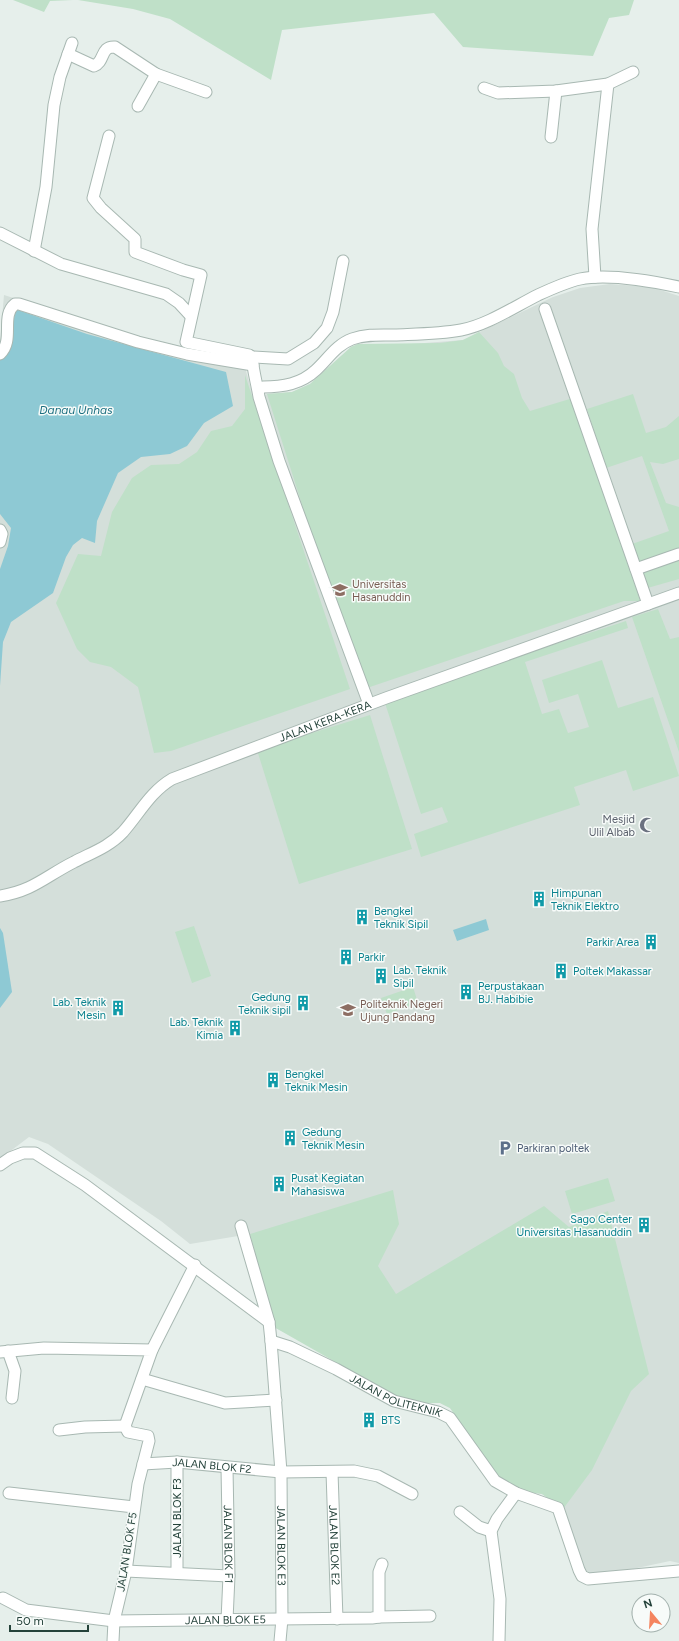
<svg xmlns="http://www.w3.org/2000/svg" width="679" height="1641" viewBox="0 0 679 1641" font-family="Figtree,sans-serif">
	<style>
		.built { fill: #d4dfda }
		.green { fill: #bfe0c8 }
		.water { fill: #8ec9d4 }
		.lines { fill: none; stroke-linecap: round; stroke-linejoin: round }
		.street-casing { stroke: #a8b8b2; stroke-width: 13 }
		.street { stroke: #fff; stroke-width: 11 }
		.labels { text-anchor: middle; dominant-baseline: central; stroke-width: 3; stroke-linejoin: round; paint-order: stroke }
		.education-label { font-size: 11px; fill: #785e54; stroke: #f7fbf9; text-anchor: start }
		.street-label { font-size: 11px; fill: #24423a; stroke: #f7fbf9 }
		.worship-label { font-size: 11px; fill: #5b616d; stroke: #f7fbf9; text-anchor: end }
		.culture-label { font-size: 11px; fill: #0d838f; stroke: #f7fbf9; text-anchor: start }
		.service-label { font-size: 11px; fill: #4e5e75; stroke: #f7fbf9; text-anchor: start }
		.water-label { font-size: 12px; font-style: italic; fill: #1c6f80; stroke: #f7fbf9 }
	</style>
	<rect width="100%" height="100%" fill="#e6efeb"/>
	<path class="built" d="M610 284 651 287 679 296V1563L670 1561 623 1571 588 1574 585 1572 563 1509 542 1494 528 1492 500 1479 450 1408 440 1403H418L274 1327 250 1234 190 1244 161 1221 48 1144 29 1137 0 1159V341L4 295 139 338 189 350 246 359V371L254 399 267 394 292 392 310 384 351 347 358 344H412L463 340 553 297 580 288Z"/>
	<g class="green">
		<path d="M13 0H73L50 1 44 12Z"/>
		<path d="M78 0H634L629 15 609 18 593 56 463 47 434 13 282 30 271 80 170 19 133 9Z"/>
		<path d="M479 332 498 353 504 366 514 374 522 398 530 411 573 398 632 576 679 560V579L637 591 640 601H624L367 688 322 568 267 394 292 392 310 384 351 347 358 344 440 343 463 340Z"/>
		<path d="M245 375 350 689 171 751 154 753 138 687 111 667 90 662 77 649 56 603 78 554 101 556 112 512 132 478 151 465 179 464 197 452 211 431 232 426 245 409Z"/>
		<path d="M633 394 646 433 666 427 679 416V459L663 464 650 462 666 503 679 507V550L640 564 632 544 669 531 642 456 606 468 587 409Z"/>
		<path d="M658 609 670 639 679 637V752L632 617Z"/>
		<path d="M626 621 628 628 525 662 542 714 559 709 568 733 589 727 578 694 549 703 542 680 602 660 618 708 653 697 679 776 633 791 626 770 574 787 580 805 421 857 414 834 448 822 442 807 421 814 384 700Z"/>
		<path d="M370 715 412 849 299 884 257 750Z"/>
		<path d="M194 926 211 976 192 983 175 932Z"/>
		<path d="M413 987 418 1003 387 1014 381 998Z"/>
		<path d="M608 1178 615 1201 572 1214 565 1191Z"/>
		<path d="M393 1190 399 1224 378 1266 396 1294 544 1206 569 1227 608 1211 649 1374 631 1391 592 1470 563 1509 542 1494 528 1492 500 1479 450 1408 440 1403H418L402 1400 274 1327 250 1234Z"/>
	</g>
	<g class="water">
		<path d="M15 309 87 334 226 372 233 406 204 423 187 446 170 454 141 457 118 473 97 521 95 543 82 538 73 545 66 557 53 593 11 622 3 642 0 686V569L8 546 11 528 0 514V359L12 340Z"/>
		<path d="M486 919 489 930 457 941 453 930Z"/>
		<path d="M0 928 3 933 12 992 0 1008Z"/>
	</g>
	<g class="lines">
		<g class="street-casing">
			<g id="street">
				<path d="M68 54 94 66C105 62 100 46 115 47L156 74 138 106"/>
				<path d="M156 74 206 92"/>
				<path d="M484 88 498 93 556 91 608 84 633 72"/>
				<path d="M109 136 93 198 101 208 135 239V252L183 270 201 275 186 342 249 355 252 357C253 371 257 384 259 397L279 461 369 704"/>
				<path d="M551 137 556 91"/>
				<path d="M0 233 61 264 166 294 179 303 191 316"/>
				<path d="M34 251 46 187 54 105 60 77 72 43"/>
				<path d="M595 277 592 229 608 84"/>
				<path d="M545 309 648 604"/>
				<path d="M0 354C15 340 0 316 15 304H19L138 342 187 354 253 365"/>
				<path d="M252 357 288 359 314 343 327 328 333 312 343 261"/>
				<path d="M259 389 263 387C283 387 301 384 316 370 328 359 336 345 352 339 366 334 380 335 394 335 416 334 439 334 461 330 487 325 514 307 538 295 551 289 566 282 580 279 608 273 651 281 679 287"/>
				<path d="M0 530 2 534 0 542"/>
				<path d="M636 569 679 554"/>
				<path id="s1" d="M0 896C33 891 46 876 74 862 91 853 109 847 123 832 139 814 150 792 172 779L386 698 679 593"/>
				<path d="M0 1165 10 1158 23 1153H35L85 1185 269 1322"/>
				<path id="s2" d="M241 1226 269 1322 271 1341 281 1472 282 1619 280 1641"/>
				<path id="s3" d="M271 1341 290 1347 336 1369 394 1401 438 1412 450 1418 495 1481 516 1493 558 1508 579 1570 582 1576 588 1579 679 1571"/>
				<path d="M152 1350 195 1265"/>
				<path d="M8 1351 15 1371 12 1398"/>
				<path d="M0 1352 44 1348 152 1350 125 1426 128 1432 148 1436 149 1441 138 1484 126 1571 114 1621 113 1641"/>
				<path d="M142 1379 225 1403 276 1400"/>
				<path d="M59 1430 85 1427 125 1426"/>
				<path d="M177 1462V1573"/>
				<path id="s4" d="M143 1464 177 1462 281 1472 354 1471 378 1476 412 1494"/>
				<path id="s5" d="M227 1468 229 1576 227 1620"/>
				<path id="s6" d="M332 1472 337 1619"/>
				<path d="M9 1493 134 1507"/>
				<path d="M460 1512 479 1527 491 1531"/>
				<path d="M126 1571 229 1576"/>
				<path id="s7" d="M3 1598 26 1610 114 1621 372 1618 379 1617V1572L382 1564"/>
				<path d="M379 1617 430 1616"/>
				<path d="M499 1641 500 1599 491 1531 497 1519 516 1493"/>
			</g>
		</g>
		<use href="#street" class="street"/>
	</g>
	<defs>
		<g id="university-bare" transform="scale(1.2)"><path d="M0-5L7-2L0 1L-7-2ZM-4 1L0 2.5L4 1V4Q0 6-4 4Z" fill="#8d6e63" stroke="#f7fbf9" stroke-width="2.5" paint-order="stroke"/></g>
		<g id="mosque-bare" transform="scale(1.2)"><path d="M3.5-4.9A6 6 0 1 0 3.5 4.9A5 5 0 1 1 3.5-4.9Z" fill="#6b7280" stroke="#f7fbf9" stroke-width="2.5" paint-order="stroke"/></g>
		<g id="building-bare" transform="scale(1.2)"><path d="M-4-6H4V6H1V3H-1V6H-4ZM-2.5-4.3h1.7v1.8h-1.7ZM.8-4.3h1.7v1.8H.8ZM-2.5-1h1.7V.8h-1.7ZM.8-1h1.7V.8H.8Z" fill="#0f9aa8" stroke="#f7fbf9" stroke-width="2.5" paint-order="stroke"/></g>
		<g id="parking-bare" transform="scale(1.2)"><path d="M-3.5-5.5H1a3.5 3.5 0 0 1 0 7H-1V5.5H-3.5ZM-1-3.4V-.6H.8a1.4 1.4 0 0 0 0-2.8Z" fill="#5c6f8a" stroke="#f7fbf9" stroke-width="2.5" paint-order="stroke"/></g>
	</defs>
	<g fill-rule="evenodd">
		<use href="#university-bare" x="340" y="590"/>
		<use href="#mosque-bare" x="647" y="825"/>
		<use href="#building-bare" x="539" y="899"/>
		<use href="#building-bare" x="362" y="917"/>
		<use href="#building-bare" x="651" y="942"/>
		<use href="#building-bare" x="346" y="957"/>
		<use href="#building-bare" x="561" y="971"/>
		<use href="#building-bare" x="381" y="976"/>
		<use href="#building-bare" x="466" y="992"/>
		<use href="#building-bare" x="303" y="1003"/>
		<use href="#building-bare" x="118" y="1008"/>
		<use href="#university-bare" x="348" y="1010"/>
		<use href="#building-bare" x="235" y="1028"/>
		<use href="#building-bare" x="273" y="1080"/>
		<use href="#building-bare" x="290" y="1138"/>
		<use href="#parking-bare" x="505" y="1148"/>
		<use href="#building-bare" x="279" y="1184"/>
		<use href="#building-bare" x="644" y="1225"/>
		<use href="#building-bare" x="369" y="1420"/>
	</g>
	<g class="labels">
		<g class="education-label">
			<text x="352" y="584">Universitas<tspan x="352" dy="13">Hasanuddin</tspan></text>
			<text x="360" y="1004">Politeknik Negeri<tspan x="360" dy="13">Ujung Pandang</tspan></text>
		</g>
		<g class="street-label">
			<text stroke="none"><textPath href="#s1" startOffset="376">JALAN KERA-KERA</textPath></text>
			<text stroke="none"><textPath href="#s3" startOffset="137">JALAN POLITEKNIK</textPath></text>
			<text stroke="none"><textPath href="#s4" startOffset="69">JALAN BLOK F2</textPath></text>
			<text transform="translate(177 1518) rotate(-90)">JALAN BLOK F3</text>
			<text stroke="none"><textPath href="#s5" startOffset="76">JALAN BLOK F1</textPath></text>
			<text stroke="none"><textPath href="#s6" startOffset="73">JALAN BLOK E2</textPath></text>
			<text stroke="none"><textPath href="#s2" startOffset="324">JALAN BLOK E3</textPath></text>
			<text transform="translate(127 1552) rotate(-81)">JALAN BLOK F5</text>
			<text stroke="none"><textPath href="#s7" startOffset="226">JALAN BLOK E5</textPath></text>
		</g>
		<g class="worship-label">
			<text x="635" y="819">Mesjid<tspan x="635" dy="13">Ulil Albab</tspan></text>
		</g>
		<g class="culture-label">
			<text x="551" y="893">Himpunan<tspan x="551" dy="13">Teknik Elektro</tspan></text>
			<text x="374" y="911">Bengkel<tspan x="374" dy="13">Teknik Sipil</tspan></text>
			<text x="639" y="942" text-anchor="end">Parkir Area</text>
			<text x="358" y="957">Parkir</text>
			<text x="393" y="970">Lab. Teknik<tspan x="393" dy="13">Sipil</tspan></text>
			<text x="573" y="971">Poltek Makassar</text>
			<text x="478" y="986">Perpustakaan<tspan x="478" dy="13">BJ. Habibie</tspan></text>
			<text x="291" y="997" text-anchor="end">Gedung<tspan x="291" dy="13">Teknik sipil</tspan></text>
			<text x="106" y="1002" text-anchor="end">Lab. Teknik<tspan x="106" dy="13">Mesin</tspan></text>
			<text x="223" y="1022" text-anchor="end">Lab. Teknik<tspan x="223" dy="13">Kimia</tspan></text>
			<text x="285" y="1074">Bengkel<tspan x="285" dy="13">Teknik Mesin</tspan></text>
			<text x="302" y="1132">Gedung<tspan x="302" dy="13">Teknik Mesin</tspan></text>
			<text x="291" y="1178">Pusat Kegiatan<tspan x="291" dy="13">Mahasiswa</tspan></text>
			<text x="632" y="1219" text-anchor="end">Sago Center<tspan x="632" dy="13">Universitas Hasanuddin</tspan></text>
			<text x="381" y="1420">BTS</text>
		</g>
		<g class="service-label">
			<text x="517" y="1148">Parkiran poltek</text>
		</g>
		<g class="water-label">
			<text x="76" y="410">Danau Unhas</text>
		</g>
	</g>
	<g transform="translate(651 1613) rotate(342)"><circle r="19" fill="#f7fbf9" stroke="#a3b1ad"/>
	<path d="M0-3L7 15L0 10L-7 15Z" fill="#f4845f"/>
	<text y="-6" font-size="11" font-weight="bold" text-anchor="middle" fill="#24423a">N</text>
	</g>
	<path d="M10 1625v6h78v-6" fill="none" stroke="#24423a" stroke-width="2"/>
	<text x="16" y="1625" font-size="12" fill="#24423a" stroke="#f7fbf9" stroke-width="3" paint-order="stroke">50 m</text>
</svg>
